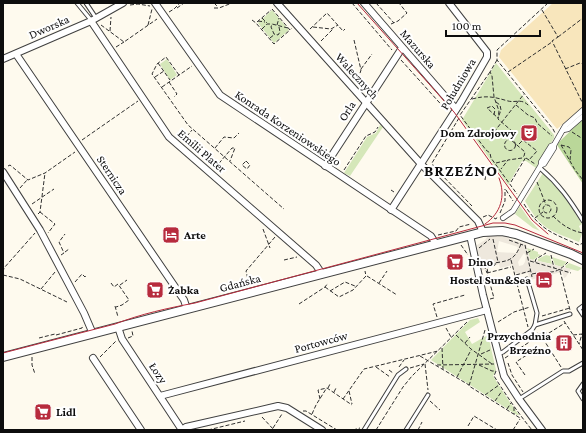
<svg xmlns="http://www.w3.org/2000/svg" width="586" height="433" viewBox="0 0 586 433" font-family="'Crimson Pro',serif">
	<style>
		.green { fill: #d5e7b9 }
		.forest { fill: #bad799 }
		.sand { fill: #f8e6bc }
		.plaza { fill: #eee8dd; fill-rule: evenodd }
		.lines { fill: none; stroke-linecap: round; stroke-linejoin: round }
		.service-casing { stroke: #404040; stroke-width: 5 }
		.pedestrian-casing { stroke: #404040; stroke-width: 6 }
		.minor-casing { stroke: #404040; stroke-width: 8 }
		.tertiary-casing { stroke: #404040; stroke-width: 10 }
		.path { stroke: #2f2f2f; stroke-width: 1; stroke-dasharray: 4 2; stroke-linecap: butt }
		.service { stroke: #fff; stroke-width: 3 }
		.pedestrian { stroke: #fff; stroke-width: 4.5 }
		.minor { stroke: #fff; stroke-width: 6 }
		.tertiary { stroke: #fff; stroke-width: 8 }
		.tram { stroke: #b72b3d; stroke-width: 1 }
		.labels { text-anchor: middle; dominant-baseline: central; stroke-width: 4; stroke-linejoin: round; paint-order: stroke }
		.street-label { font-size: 12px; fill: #0d0d0d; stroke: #fff }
		.poi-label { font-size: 12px; font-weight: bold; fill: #0d0d0d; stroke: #fff; text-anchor: start }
		.district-label { font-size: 16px; font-weight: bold; letter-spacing: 1px; fill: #0d0d0d; stroke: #fff }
	</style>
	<rect width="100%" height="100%" fill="#fefaee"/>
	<g class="green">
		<path d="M272 10 289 30 274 43 258 23Z"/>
		<path d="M167 59 177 75 170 80 160 64Z"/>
		<path d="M496 63 554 135V138L536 168 526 161H522L508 185 462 120Z"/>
		<path d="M380 125 383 127 350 176 344 173 367 137 376 133Z"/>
		<path d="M543 173C560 187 570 205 582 224L579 226 582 234 579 242C567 237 552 233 542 224 535 218 530 209 525 201Z"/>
		<path d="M520 206 529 219 540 231 533 228 515 214Z"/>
		<path d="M527 248 538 252V254L541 255 533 260 530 259Z"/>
		<path d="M546 255 550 256 552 264 538 261V259Z"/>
		<path d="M552 257 567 262 562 267 555 265Z"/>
		<path d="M569 263 582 268 578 271 566 268 565 266Z"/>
		<path d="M478 318 480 322 465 332 472 344 488 335 496 370 493 376 507 398 519 415H517L431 360 470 320Z"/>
	</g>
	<path class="forest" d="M583 119V184L557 145 560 141Z"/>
	<path class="sand" d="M553 3H582L583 4V107L557 129 499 57 501 50Z"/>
	<path class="plaza" d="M499 234 509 236V239L526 244 530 259 571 269 566 277 564 278 562 272 530 280 528 273 518 275 517 273 514 274 512 265 500 268 499 264 481 271 477 245 485 240 488 236 497 235V237ZM499 241 518 247 516 253 497 252ZM524 253 526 256 525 262 523 265 519 266 518 262Z"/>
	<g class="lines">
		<g class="service-casing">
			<g id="service">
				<path d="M77 3 91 20"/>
				<path d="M86 3 96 18"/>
				<path d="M540 168C559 184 570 200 583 221"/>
				<path d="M583 306 579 309 583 315"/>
				<path d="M535 325 570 314"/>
				<path d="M498 354 503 352 532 330 535 325 537 313 527 279"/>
				<path d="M583 384 578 391 583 399"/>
				<path d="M519 399 563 371H569L583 363"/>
				<path d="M364 430 398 375 406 369"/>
				<path d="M406 430 428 395"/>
			</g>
		</g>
		<g class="pedestrian-casing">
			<g id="pedestrian">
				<path d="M563 130 568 129 583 116"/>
				<path d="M541 165 544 164 554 148V145L565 126 583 110"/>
				<path d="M503 218 513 211 541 165V162L551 146 554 145"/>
			</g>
		</g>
		<g class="minor-casing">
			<g id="minor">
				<path d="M155 3 220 95 431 236 436 244"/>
				<path d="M277 3 421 164 478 221 483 232"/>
				<path d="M364 3 456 109"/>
				<path d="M91 21 169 137 316 265 322 274"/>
				<path d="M16 54 184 300 187 309"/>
				<path d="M3 59 91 21 123 3"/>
				<path d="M325 166 402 48"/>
				<path d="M3 172 40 230 84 313 93 334"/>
				<path d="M391 210 461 102 487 57V52L449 3"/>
				<path d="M470 235 483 295 504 376 519 399 542 430"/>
				<path d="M118 327 122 339 182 430"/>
				<path d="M93 358 141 430"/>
				<path d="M160 396 487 310"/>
				<path d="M182 430 186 427 278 406 287 408 322 430"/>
			</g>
		</g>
		<g class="tertiary-casing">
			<path id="tertiary" d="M3 357 483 232 502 231 516 234 571 254 583 260"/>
		</g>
		<g class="path">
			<path d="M214 3 218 7"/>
			<path d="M352 3 392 50"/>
			<path d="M376 3 394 23"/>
			<path d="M548 3 497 50V60L553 129 555 133"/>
			<path d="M130 5 138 4 150 6"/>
			<path d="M177 8 184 3"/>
			<path d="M214 8H219L232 3"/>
			<path d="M272 9 290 30 292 28"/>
			<path d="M542 10 558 37 552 41 583 104"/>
			<path d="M169 12 174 9 180 3"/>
			<path d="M262 18 267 23"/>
			<path d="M252 20 256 23 274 44 290 30"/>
			<path d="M258 21 265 22"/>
			<path d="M257 22 271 10"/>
			<path d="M391 24 398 21 407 13 399 3"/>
			<path d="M101 25 124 42 157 19"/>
			<path d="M148 25 152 9"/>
			<path d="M277 25 279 18"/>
			<path d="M279 27 280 32 278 35 274 34 271 27 272 24 288 28"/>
			<path d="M313 27 331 29 338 25"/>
			<path d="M262 29 267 24H272"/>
			<path d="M310 29 327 13 343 31 345 29"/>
			<path d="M110 31 111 17"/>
			<path d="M558 37 583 18"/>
			<path d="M270 38 275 34"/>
			<path d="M354 40 361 70 357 83"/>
			<path d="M321 41 333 29"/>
			<path d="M116 47 124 42"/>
			<path d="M401 60 447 111"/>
			<path d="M497 60 490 72 492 76 494 97 499 111 498 119 513 132 509 137"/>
			<path d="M158 63 170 80"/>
			<path d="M361 69 372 54"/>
			<path d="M565 69 580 63 583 64"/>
			<path d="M3 71 4 72"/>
			<path d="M490 72 460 115 486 150 490 153 491 158 517 194"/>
			<path d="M508 72 552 42"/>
			<path d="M179 75 166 57 157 64 152 74 188 125 284 209"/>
			<path d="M155 77 164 71"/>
			<path d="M169 82 177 94 174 97"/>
			<path d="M162 87 192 66"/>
			<path d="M472 99C487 95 494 97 508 101 516 103 522 98 529 106"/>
			<path d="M496 102 500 105 501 110 498 118"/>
			<path d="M516 105 528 115 535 118 537 123 552 136"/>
			<path d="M494 115 495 109 492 106 487 108 498 118"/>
			<path d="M459 118 432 163 434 167 472 206"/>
			<path d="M494 132 524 94"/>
			<path d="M572 132 583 139"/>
			<path d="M497 134 503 133 525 152 524 156 522 158 508 160 501 169"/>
			<circle cx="510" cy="145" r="5.5"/>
			<path d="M82 140 138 101"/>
			<path d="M183 141 192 130"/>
			<path d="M519 144 523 140 537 151 529 160"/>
			<path d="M561 145 575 170 583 180"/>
			<path d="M561 145 569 147 571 150 570 160"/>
			<path d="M215 148 224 137 234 138 239 133"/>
			<path d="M526 158 535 164"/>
			<path d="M246 161 250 165 247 169 242 165Z"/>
			<path d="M496 163 508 160"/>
			<path d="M8 166 10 165 28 180 45 173 75 152"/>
			<path d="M215 168 232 148H235L230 161"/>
			<path d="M344 170 366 136 375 132 378 127"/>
			<path d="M485 180 486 173"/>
			<path d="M511 182 526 157"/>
			<path d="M537 182 546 205"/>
			<path d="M20 188 27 180"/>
			<path d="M391 190 394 192"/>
			<path d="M506 190 513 201"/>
			<circle cx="548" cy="209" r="9"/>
			<path d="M32 204 54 189"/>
			<path d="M524 204C540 230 552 233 579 245L583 243"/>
			<circle cx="547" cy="209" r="4"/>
			<path d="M40 212 55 224 48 233"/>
			<path d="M500 213 505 201V189"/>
			<path d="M38 214 40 212 45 173"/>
			<path d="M553 216C562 225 571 231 583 233"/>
			<path d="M483 217 488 215 496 219 497 217"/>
			<path d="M535 218 543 212"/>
			<path d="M263 229 270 248"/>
			<path d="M438 235 456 231 459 227 471 224"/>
			<path d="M493 239 498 262"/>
			<path d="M509 240 523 245"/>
			<path d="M461 245 468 255"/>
			<path d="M525 245 532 277"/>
			<path d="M479 248 490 239"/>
			<path d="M65 252 69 249"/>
			<path d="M527 253 534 249"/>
			<path d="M61 255 64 253 59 242 65 234"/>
			<path d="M551 255 554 268"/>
			<path d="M284 260 297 257"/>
			<path d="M511 260 528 327"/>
			<path d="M530 261 571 273"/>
			<path d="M535 262 536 259 546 253"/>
			<path d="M484 265C504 260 513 265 521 244"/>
			<path d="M484 265 487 273"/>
			<path d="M560 271 570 310"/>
			<path d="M3 272 4 268 35 233"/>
			<path d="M488 273 487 268 495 265V263"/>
			<path d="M532 274C549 270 554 277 568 262"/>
			<path d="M3 275 20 279 67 302"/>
			<path d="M516 275 530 271"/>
			<path d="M367 276 397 295"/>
			<path d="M75 282 82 274 85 277 86 275"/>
			<path d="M111 283 114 287 118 284 129 300 122 305 116 307"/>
			<path d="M379 283 387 271"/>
			<path d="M249 284 246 271 275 237"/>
			<path d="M120 285 127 280"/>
			<path d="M325 287 339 297 353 290 366 276 365 271"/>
			<path d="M41 289 55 272"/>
			<path d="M330 291 345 282 355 286"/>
			<path d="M490 299 494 298 487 273 511 267"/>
			<path d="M299 304 325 287 328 283"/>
			<path d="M115 306 118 317"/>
			<path d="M542 316 570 308"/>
			<path d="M437 317 433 304 465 295"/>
			<path d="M564 321 583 350"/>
			<path d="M498 322 514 312 530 307"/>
			<path d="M446 328 451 337"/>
			<path d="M485 330 469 386 520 418"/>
			<path d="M56 335 82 328 83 325"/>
			<path d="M456 335 471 349 492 364"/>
			<path d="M573 335 582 334 579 344"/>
			<path d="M39 338 55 334"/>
			<path d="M128 338 133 336 132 331"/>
			<path d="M465 343 470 337"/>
			<path d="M442 348 443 369"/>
			<path d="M481 354 490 350"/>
			<path d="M420 356 469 385"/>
			<path d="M32 357V365L35 374"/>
			<path d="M100 357 116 341"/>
			<path d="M505 358 534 339 536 333 540 334"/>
			<path d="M508 363 512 375 523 392"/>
			<path d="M425 364 428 390"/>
			<path d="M437 365 494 364"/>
			<path d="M479 365 492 371H496"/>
			<path d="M376 367 390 377"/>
			<path d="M399 367 404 360"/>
			<path d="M561 367 540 334 549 333 565 323"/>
			<path d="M410 368 424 364"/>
			<path d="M389 370 393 373"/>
			<path d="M496 371 494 376C506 395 518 413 532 430"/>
			<path d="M525 375 516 362 539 347"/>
			<path d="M457 377 471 350"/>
			<path d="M328 388 330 384"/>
			<path d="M349 391 352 404"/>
			<path d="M334 392 336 388"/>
			<path d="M485 395 499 385"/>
			<path d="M320 399 318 390 327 388 352 405"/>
			<path d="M343 399 364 369 438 351"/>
			<path d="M430 401 440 410"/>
			<path d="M495 401 502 391"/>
			<path d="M514 407V414"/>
			<path d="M507 409 511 403"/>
			<path d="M303 411H306L337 430"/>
			<path d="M312 414 316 405 326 389"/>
			<path d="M262 417 274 430"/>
			<path d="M468 426 474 416 497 430"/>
			<path d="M273 428 282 414"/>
			<path d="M208 430 245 421"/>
			<path d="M353 430 360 428"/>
			<path d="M376 430 403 387 412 376 467 322"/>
			<path d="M418 430 422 422"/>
			<path d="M513 430 520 419"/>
		</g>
		<use href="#service" class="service"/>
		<use href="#pedestrian" class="pedestrian"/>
		<use href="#minor" class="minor"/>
		<use href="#tertiary" class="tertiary"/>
		<g class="tram">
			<path d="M357 3 454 112 532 220 548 234"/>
			<path d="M485 224C501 213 506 196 499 178"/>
			<path d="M3 353 115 324C141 314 168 308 195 303L493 223H505L515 225 583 253"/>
		</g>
	</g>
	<defs>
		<g id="theatre-square" transform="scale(0.9)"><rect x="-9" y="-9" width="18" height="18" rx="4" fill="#b72b3d" stroke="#fff"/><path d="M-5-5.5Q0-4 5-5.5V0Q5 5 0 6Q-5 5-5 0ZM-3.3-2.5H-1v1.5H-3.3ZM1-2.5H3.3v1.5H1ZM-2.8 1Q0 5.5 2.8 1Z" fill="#fff"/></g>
		<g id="hotel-square" transform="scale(0.9)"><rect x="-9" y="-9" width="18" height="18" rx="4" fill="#b72b3d" stroke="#fff"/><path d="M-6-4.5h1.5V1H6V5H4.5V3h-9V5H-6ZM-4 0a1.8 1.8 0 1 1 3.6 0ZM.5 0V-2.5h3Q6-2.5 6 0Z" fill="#fff"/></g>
		<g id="supermarket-square" transform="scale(0.9)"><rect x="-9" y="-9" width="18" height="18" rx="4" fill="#b72b3d" stroke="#fff"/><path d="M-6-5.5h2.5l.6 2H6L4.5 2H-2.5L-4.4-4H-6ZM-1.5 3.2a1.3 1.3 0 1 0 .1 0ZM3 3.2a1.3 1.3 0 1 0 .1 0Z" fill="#fff"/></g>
		<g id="building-square" transform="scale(0.9)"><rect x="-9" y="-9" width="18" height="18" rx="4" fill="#b72b3d" stroke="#fff"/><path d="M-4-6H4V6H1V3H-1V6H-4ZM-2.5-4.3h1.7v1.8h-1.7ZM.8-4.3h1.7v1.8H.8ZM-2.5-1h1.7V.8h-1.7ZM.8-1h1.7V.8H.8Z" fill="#fff"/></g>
	</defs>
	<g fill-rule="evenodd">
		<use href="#theatre-square" x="529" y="133"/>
		<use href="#hotel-square" x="171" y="235"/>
		<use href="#supermarket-square" x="455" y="262"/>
		<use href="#hotel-square" x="544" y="280"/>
		<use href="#supermarket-square" x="155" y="290"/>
		<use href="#building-square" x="564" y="343"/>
		<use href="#supermarket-square" x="43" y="412"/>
	</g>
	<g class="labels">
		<g class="street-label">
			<text transform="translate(49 27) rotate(-24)">Dworska</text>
			<text transform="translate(418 49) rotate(49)">Mazurska</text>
			<text transform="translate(357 76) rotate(48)">Walecznych</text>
			<text transform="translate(458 84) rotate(-59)">Południowa</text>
			<text transform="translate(347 111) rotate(-57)">Orla</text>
			<text transform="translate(288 128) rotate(34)">Konrada Korzeniowskiego</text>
			<text transform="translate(202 151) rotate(41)">Emilii Plater</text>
			<text transform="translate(112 175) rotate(56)">Sternicza</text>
			<text transform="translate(240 283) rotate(-15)">Gdańska</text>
			<text transform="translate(321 342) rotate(-15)">Portowców</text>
			<text transform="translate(158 373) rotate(56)">Łozy</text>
		</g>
		<g class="poi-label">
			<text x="516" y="133" text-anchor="end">Dom Zdrojowy</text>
			<text x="184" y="235">Arte</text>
			<text x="468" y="262">Dino</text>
			<text x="531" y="280" text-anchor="end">Hostel Sun&amp;Sea</text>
			<text x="168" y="290">Żabka</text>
			<text x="551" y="336" text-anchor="end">Przychodnia<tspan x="551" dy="14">Brzeźno</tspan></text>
			<text x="56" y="412">Lidl</text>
		</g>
		<g class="district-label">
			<text x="461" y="170">BRZEŹNO</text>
		</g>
	</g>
	<rect width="586" height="433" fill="none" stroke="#0d0d0d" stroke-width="8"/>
	<path d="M446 30v6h94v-6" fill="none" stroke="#0d0d0d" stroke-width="2"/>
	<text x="452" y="30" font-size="12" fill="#0d0d0d" stroke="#ffffff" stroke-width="3" paint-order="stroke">100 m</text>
</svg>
